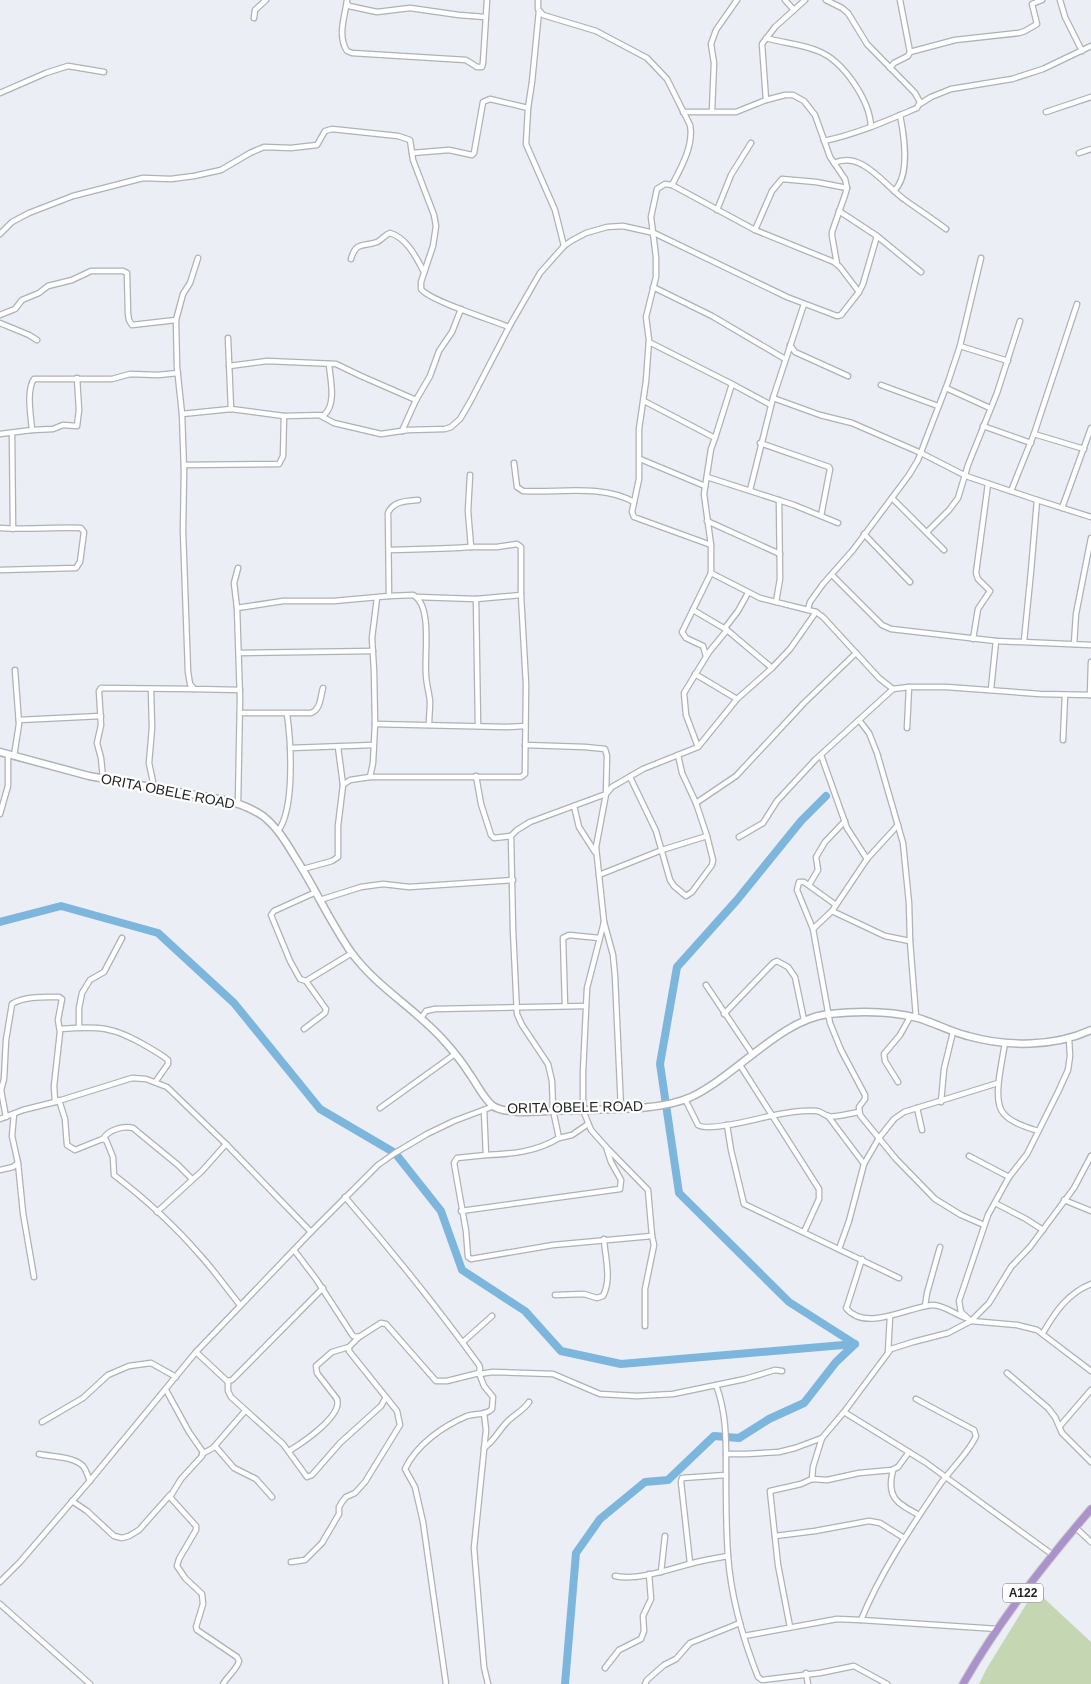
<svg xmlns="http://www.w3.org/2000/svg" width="1091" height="1684" viewBox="0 0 1091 1684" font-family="Helvetica,sans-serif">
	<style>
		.green { fill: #c4d6b2 }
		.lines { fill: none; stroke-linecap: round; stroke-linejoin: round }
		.river { stroke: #7cb6dd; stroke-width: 8 }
		.minor-casing { stroke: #aeb1b6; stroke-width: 7 }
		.secondary-casing { stroke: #aeb1b6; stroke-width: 9 }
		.trunk-casing { stroke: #c9c9ca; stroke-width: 9 }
		.minor { stroke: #fff; stroke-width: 4.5 }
		.secondary { stroke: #fff; stroke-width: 6 }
		.trunk { stroke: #ab92ca; stroke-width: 7 }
		.labels { text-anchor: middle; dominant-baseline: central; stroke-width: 4.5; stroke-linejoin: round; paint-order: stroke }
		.shield { fill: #fff; stroke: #626364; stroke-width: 1 }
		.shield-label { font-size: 12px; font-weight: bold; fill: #1f2022 }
		.street-label { font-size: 14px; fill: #1f2022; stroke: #fff }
	</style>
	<rect width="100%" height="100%" fill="#ebeef4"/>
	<path class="green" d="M1035 1590 1091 1642V1684H979L987 1668Z"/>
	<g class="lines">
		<g class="river">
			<path d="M0 922 61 906 158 933 234 1003 320 1109 395 1153 441 1211 462 1270 525 1311 561 1351 621 1364 855 1344"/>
			<path d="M565 1684 576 1553 600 1519 645 1482 668 1480 714 1436 739 1438 769 1419 804 1403 836 1362 855 1344 789 1302 679 1193 660 1064 677 967 737 900 801 821 826 796"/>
		</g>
		<g class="minor-casing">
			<g id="minor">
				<path d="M347 0C345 17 337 35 347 51L352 53 466 60 477 67H482L483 63 487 0"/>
				<path d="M538 0V9L543 15 596 31 647 58 667 79 690 125C694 145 681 168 672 185"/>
				<path d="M785 0 794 10"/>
				<path d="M1060 0 1065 17 1082 51"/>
				<path d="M347 3 349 6 377 12 410 8 459 15 485 17"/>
				<path d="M254 18 255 10 266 0"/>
				<path d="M766 38C783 43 802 44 818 51 844 61 870 101 871 127"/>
				<path d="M910 52 955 40 1019 33 1025 31 1037 24 1032 4 1042 0"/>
				<path d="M890 68 894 63 908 56 910 52 900 0"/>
				<path d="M0 93 46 73 68 66 104 72"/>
				<path d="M766 100 762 44 775 27 805 0"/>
				<path d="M920 104 931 97 951 89 1012 79 1043 69 1091 46"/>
				<path d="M528 108 532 82 539 11"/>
				<path d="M712 111 714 63 711 44 716 30 737 0"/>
				<path d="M683 112H736L766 100 785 95H793L804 101 815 115 830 157 845 179 847 188 845 195 832 232V236L837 264"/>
				<path d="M1046 112 1091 97"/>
				<path d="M824 141C857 134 886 121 917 108L920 102 915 93 867 44 848 13 842 8 826 0"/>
				<path d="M412 153 449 150 472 155 474 153 483 102 490 99 528 108 526 144 555 210 564 246"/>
				<path d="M1079 153 1091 149"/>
				<path d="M834 163C862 150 885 186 905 200 919 210 933 219 946 229"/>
				<path d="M894 191C911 175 904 135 900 115"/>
				<path d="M717 210 731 175 751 143"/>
				<path d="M839 211 877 236 921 272"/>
				<path d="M755 230 772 191 782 179 816 182 847 188"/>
				<path d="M0 234 12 222 29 213 73 196 143 178 171 179 194 176 221 170 250 153 264 147 291 148 317 145 325 131 332 129 398 136 410 140 413 160 434 215 436 226 433 246 421 282V289C430 301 492 320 509 327"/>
				<path d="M198 258 190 283 183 294 176 320 177 367 182 414 184 471 183 531 188 672 190 684 194 689 240 690"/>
				<path d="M351 259C356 241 363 247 377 242 382 240 384 235 390 233 407 238 416 257 424 272"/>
				<path d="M653 287 712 316 785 359"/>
				<path d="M0 315 15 309 22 300 39 293 48 286 72 280 91 271H123L127 273 128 314 129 320 132 325 176 320"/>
				<path d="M0 323 29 335 37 340"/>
				<path d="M228 338 231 409"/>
				<path d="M649 342 732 384 715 438"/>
				<path d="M790 345 795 352 848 376"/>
				<path d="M960 346 1008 361"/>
				<path d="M229 366 267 361 336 364 361 376 416 400"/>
				<path d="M732 384 771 405"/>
				<path d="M881 385 938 406"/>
				<path d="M946 388 990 408"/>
				<path d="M773 398 820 415 852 423 921 453 966 476 1037 500 1091 517"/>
				<path d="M644 401 715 438 711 449 704 494 711 545V573L682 632 686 638 703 646 706 656"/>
				<path d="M182 414 231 409 284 416 324 415C337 404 330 379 329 364"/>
				<path d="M321 416 334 423 381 434 408 430 445 429 451 427 460 419 470 402 509 327 540 273 564 246 571 241 586 233 607 227 623 226 654 233 787 297 837 316 841 315 859 292 863 284 877 236"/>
				<path d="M983 426 1031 443"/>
				<path d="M32 430 53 429 63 425 77 426 79 410 77 378"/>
				<path d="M402 431 416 400 430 376 439 351 452 332 461 309"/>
				<path d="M12 433 13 529"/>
				<path d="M0 434 32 430C31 417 26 390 34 379H112L130 374 158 375 178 373"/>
				<path d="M1034 434 1084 449"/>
				<path d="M760 443 829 467 830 469 821 516"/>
				<path d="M640 459 705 486"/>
				<path d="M514 463 517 487 523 491C560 493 601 484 634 502"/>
				<path d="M184 465 279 464 283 456 284 416"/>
				<path d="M707 477 794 505 838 523"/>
				<path d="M750 490 773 398 804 304"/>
				<path d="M1011 491 1034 434 1077 304"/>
				<path d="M892 498 944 550"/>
				<path d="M1062 508 1091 428"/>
				<path d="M707 521 780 554"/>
				<path d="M0 528C27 530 54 527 81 528L84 532 80 562 76 568 0 570"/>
				<path d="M927 532 949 510 958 498 968 465 997 393 1020 321"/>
				<path d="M864 534 910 582"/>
				<path d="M711 545 634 517 632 512 639 479V429L646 381 649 340 646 317 656 277V257L651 217 657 189 665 184 672 185 755 230 834 262 840 267 859 292"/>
				<path d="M389 550C416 549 443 549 471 547"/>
				<path d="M238 568 234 583 237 608 240 699 238 803"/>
				<path d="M711 573 760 598 816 612 823 617 879 678 893 689"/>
				<path d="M832 575 882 625 891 629 996 641 1091 645"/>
				<path d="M389 596 388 513C393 501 406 501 418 500"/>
				<path d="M417 597 476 599 521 595"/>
				<path d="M476 599 478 726"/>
				<path d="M776 602 780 579 779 500"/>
				<path d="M237 608 283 601H334L389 596 413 595C433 605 424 656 426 674 426 683 429 692 430 701 430 709 429 717 429 725"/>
				<path d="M808 609 810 602 823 584 853 550 909 475 918 460 948 382 960 346 981 258"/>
				<path d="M693 610 727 630 772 668"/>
				<path d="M725 628 738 611 748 593"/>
				<path d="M973 639 978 609 990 591 978 579 976 573 988 484"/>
				<path d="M1024 641 1031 571 1037 500"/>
				<path d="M1074 644 1076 614 1091 538"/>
				<path d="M239 653 373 651"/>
				<path d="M695 674 737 699"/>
				<path d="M151 689 152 728 149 763 154 787"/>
				<path d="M991 689 996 641"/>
				<path d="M1090 695 1091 662"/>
				<path d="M240 713H311C321 709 320 698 323 688"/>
				<path d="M19 720 101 716"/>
				<path d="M859 720 869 733 877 753 903 843 909 903 910 941 916 1017"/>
				<path d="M375 724 506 727 525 726"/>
				<path d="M907 728 909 687"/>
				<path d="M1063 740 1065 695"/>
				<path d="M338 747 343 785"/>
				<path d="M698 747 686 715 684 693 709 652 727 630"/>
				<path d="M290 748 373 745"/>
				<path d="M821 755 847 828 867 859"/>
				<path d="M14 756 19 724 15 670"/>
				<path d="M476 776 481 804 491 835 494 838 511 836"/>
				<path d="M370 777 373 763 375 724 374 671 372 638 377 598"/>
				<path d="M630 777 656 831 670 880 674 886 686 896 692 892 712 865 713 860 707 836"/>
				<path d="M103 778 101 758 97 743 101 725 99 691 101 688 194 689"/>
				<path d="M696 803 736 776 804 703 856 653"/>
				<path d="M574 806 579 827 595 852"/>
				<path d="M0 814 8 786V754"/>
				<path d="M898 825 867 859 832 911 813 929 830 1023 841 1050 865 1095V1099L859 1107 860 1115 896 1159 935 1199 961 1215 984 1225"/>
				<path d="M278 831C295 809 291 742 287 714"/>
				<path d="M739 837 763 823 777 801 815 760 893 689 909 687H946L1040 694 1091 695"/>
				<path d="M303 869 332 861 338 857V826L343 785 350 780 370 777H521L525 774 526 684 521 595V547L517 544 497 547H471L468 511 470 475"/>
				<path d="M599 875 662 850 707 836 696 803 682 773 678 755"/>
				<path d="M809 885 818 870 816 857 825 842 845 821"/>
				<path d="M316 892 274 911 271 915 290 961 300 979 306 981 352 953"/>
				<path d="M320 900 361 887 383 884 409 887 513 880"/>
				<path d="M832 911 885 936 910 941"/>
				<path d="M604 922 613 955 615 976 621 1109"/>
				<path d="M813 929 797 890 799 882H804L836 905"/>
				<path d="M706 985 753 1055"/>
				<path d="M565 1006 563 938 569 935 599 938"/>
				<path d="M724 1014 773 963 777 961 788 967 795 977 804 1020"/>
				<path d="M421 1018 426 1011 435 1009 586 1006"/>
				<path d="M79 1027V1008L82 993 90 980 104 972 122 938"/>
				<path d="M60 1029C99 1026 113 1026 148 1047 155 1051 162 1055 168 1060V1064L156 1081"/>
				<path d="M304 1029 325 1013 326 1009 306 981"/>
				<path d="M1069 1039 1070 1056 1068 1070 1058 1092 1027 1154 1009 1177 988 1215 959 1301 961 1312 971 1321 1017 1325 1037 1330 1091 1371"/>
				<path d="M1005 1042C1003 1060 991 1101 1004 1114 1012 1123 1026 1127 1038 1131"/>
				<path d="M740 1065 819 1189V1199L804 1232"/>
				<path d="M898 1082 885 1061 884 1054 900 1035 910 1017"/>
				<path d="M685 1099 698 1125C708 1132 757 1119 770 1116 784 1113 803 1110 817 1111 822 1112 824 1115 828 1116 834 1118 852 1113 859 1112"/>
				<path d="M59 1100 65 1119 67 1145 75 1150 100 1140 103 1139 106 1140 113 1157 114 1175C144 1198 174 1225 199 1254 214 1270 226 1288 240 1305"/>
				<path d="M941 1102 944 1069 953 1032"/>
				<path d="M380 1108 455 1054"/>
				<path d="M917 1108 922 1130"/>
				<path d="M484 1110 486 1155 457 1158 454 1163 466 1231 468 1257 471 1259 553 1245 652 1236 654 1245 645 1289V1326"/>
				<path d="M828 1116 864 1164"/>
				<path d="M6 1117 1 1090 4 1079 6 1040 12 1004C24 996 45 997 59 997L62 999 58 1020 60 1032 54 1086 55 1102"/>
				<path d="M0 1119 23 1110 55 1102 132 1078 146 1079 167 1087 226 1144"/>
				<path d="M727 1125 731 1150 744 1204 899 1278"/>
				<path d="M559 1138 572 1135 588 1124"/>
				<path d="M103 1139C109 1129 123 1126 133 1128L178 1165 192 1179"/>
				<path d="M486 1155C512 1154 536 1152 559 1138L553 1110 552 1081 548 1064 522 1025 517 1014 513 930 511 836 517 830 530 822 606 794 607 756 605 749 585 747 525 745"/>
				<path d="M969 1156 1009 1177"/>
				<path d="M18 1163 23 1213 34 1277"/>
				<path d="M0 1170 13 1167 18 1163 12 1136 14 1114"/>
				<path d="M1064 1200 1091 1211"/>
				<path d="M995 1203 1026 1219 1043 1230"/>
				<path d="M461 1211 620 1189 621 1180 611 1162 607 1150"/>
				<path d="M157 1212 202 1171 226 1144 311 1232"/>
				<path d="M652 1236 648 1190 607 1148 591 1130 583 1110V1072L587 988 604 922 596 847 606 794 612 787 643 769 698 747 737 699 772 668 790 649 816 612"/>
				<path d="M839 1249 849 1221 864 1164 879 1138 894 1119 904 1112 998 1083"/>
				<path d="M294 1250 316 1279 353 1336 359 1337 381 1323 386 1324 436 1381H447L479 1373 480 1368 479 1365C437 1307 392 1251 345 1197"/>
				<path d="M862 1259 847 1306 846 1308C866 1333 910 1306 933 1305 944 1305 956 1315 966 1318"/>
				<path d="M555 1295 584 1294 597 1298 603 1296C612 1279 605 1257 604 1239"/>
				<path d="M925 1306 927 1293 940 1247"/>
				<path d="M1043 1333C1055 1312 1068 1293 1091 1284"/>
				<path d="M463 1342 492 1316"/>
				<path d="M196 1352 227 1381 232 1380 323 1288"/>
				<path d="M888 1352 890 1317"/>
				<path d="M1007 1373 1048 1408 1055 1417 1062 1433 1091 1462"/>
				<path d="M479 1374 493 1372 553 1374 600 1394 637 1396 673 1394 745 1379 775 1370 782 1371"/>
				<path d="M228 1381V1391L231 1397 283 1444 307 1477 312 1475 340 1443 381 1406 386 1397"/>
				<path d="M716 1385C727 1414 726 1442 726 1472 726 1500 726 1528 728 1556 731 1597 743 1639 758 1677L762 1680 820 1673 854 1666 887 1684"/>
				<path d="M166 1390 189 1432 203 1452 202 1456 181 1479 170 1497 196 1526V1530L179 1559 177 1566 185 1578 202 1594 203 1604 196 1627 197 1630 237 1657 239 1661C238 1668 227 1677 223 1684"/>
				<path d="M844 1412 925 1462 1053 1555"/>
				<path d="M484 1413 486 1430 474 1548 484 1667 488 1684"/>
				<path d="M42 1422 83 1398 108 1375 129 1366 151 1363 176 1377"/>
				<path d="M1060 1426 1091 1390"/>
				<path d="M215 1446 234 1468 256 1479 272 1497"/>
				<path d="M484 1448C494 1441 499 1430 508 1421 515 1414 524 1410 529 1402"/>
				<path d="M289 1451C302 1443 343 1416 337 1399L317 1373 316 1366 332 1352 349 1347"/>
				<path d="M39 1454C52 1457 73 1456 83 1466 86 1470 88 1476 90 1481"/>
				<path d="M202 1454 213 1448 245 1411"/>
				<path d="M726 1454H746L779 1452 795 1448 822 1438 844 1412 891 1349 913 1342 948 1333 971 1321 989 1303 1011 1267 1030 1247 1074 1188 1091 1156"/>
				<path d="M893 1470C886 1498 897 1503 919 1515"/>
				<path d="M812 1479 813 1467 822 1438"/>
				<path d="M72 1501 87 1511 114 1536 122 1538 129 1536 139 1530 170 1495"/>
				<path d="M1075 1527 1091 1542"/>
				<path d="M775 1536 815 1531 869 1521 880 1523 904 1538"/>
				<path d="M291 1562 305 1560 322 1543 339 1514V1507L342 1502 346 1497 355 1493 365 1482 400 1425 397 1411 349 1351V1347L359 1337"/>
				<path d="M690 1563 681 1482 682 1478 726 1475"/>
				<path d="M661 1572 665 1536"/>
				<path d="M615 1576C638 1581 670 1569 693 1563 704 1560 716 1558 728 1556"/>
				<path d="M0 1582 20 1562 88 1483 196 1352 311 1232 378 1165 395 1153 427 1134 454 1121 494 1106"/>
				<path d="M0 1604 90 1684"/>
				<path d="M861 1620C881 1571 912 1526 941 1483 951 1469 970 1451 976 1436L974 1430 916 1399"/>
				<path d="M790 1627 778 1565 770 1491 801 1484 812 1479 827 1480 859 1473 892 1470 898 1467 909 1452"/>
				<path d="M744 1636 837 1619 861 1620 998 1629"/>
				<path d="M605 1668 619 1650 641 1639 644 1631 643 1616 651 1599 649 1574"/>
				<path d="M806 1673 808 1684"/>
				<path d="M446 1684 423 1522 415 1487 405 1469C416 1445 443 1426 467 1416 476 1413 485 1416 492 1409L493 1397 484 1386 479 1373"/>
				<path d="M645 1684 647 1680 664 1665 676 1659 690 1643 740 1623"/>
			</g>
		</g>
		<g class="secondary-casing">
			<path id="secondary" d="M0 752 89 776 224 800C238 803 251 808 263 816 277 827 286 842 295 857 315 888 330 922 351 952 377 988 418 1010 446 1043 455 1053 464 1065 471 1076 478 1086 484 1099 493 1106 500 1111 510 1111 519 1112 538 1112 557 1110 576 1110 610 1109 660 1111 691 1097 736 1076 781 1019 829 1014 857 1011 891 1011 918 1018 935 1023 951 1032 968 1036 1007 1047 1054 1047 1091 1030"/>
		</g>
		<g class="trunk-casing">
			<path id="trunk" d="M963 1684C999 1621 1044 1564 1091 1509"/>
		</g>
		<use href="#minor" class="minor"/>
		<use href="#secondary" class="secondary"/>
		<use href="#trunk" class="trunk"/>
	</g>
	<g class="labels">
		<rect class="shield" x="1003" y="1583.5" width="40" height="19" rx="4"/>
		<g class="shield-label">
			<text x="1023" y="1593">A122</text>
		</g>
		<g class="street-label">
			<text transform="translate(168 791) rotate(11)">ORITA OBELE ROAD</text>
			<text transform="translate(575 1107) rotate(-1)">ORITA OBELE ROAD</text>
		</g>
	</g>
</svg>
